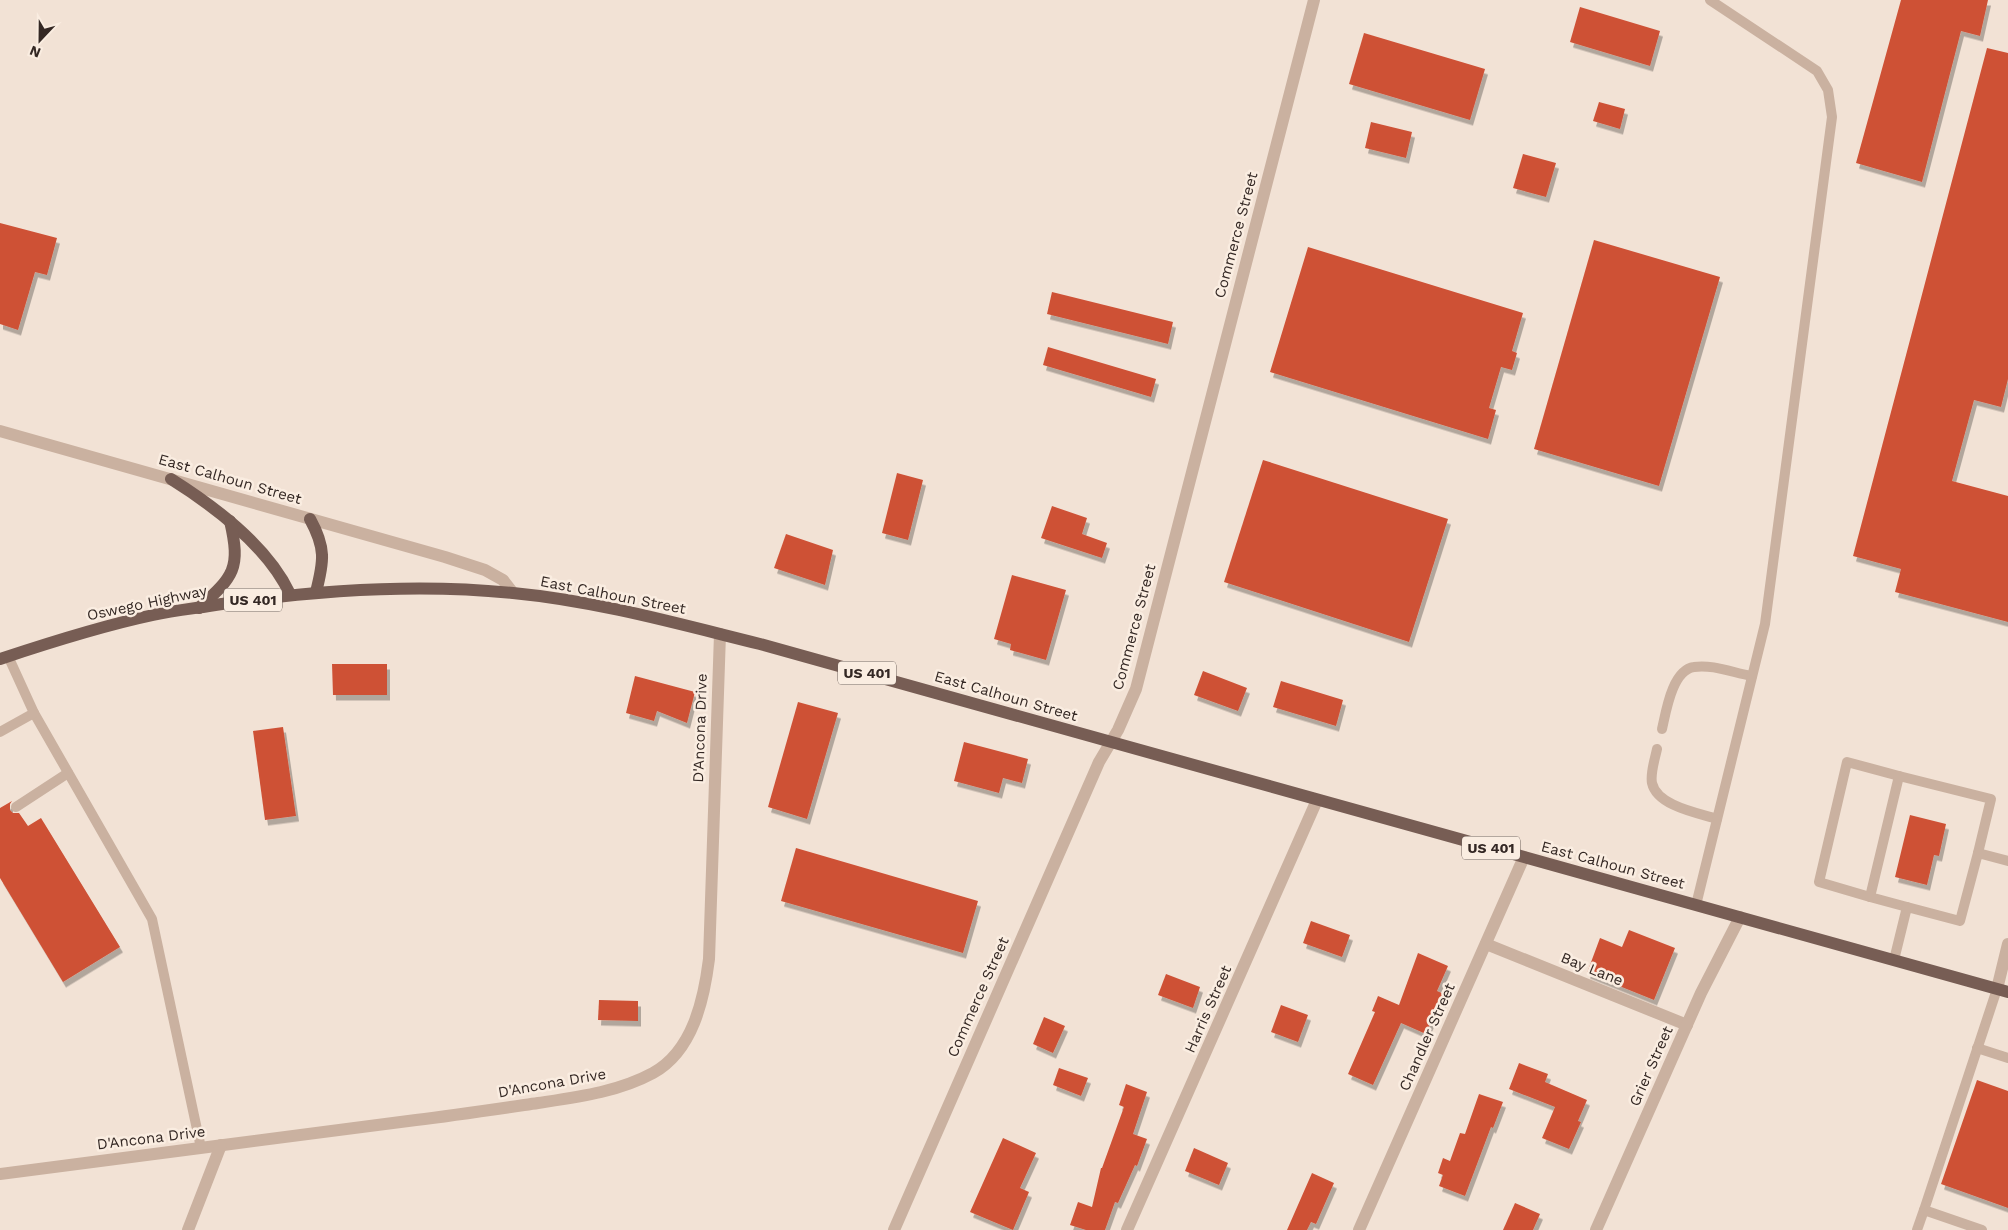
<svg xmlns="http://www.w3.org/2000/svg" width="2008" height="1230" viewBox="0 0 2008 1230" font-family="'Work Sans',sans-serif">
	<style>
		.building { fill: #ce5136; filter: url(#shadow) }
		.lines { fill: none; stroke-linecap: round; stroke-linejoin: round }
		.service { stroke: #cab1a0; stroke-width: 10 }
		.minor { stroke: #cab1a0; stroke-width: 12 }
		.primary { stroke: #775d54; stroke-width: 12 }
		.labels { text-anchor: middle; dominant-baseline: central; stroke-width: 5; stroke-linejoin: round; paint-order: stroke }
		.shield { fill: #faede1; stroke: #6f635d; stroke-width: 1 }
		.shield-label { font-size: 14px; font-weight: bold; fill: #342824 }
		.street-label { font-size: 15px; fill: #342824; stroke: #faede1 }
	</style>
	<defs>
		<filter id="shadow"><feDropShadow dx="3" dy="5.5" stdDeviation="0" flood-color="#0004"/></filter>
	</defs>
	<rect width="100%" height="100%" fill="#f2e2d5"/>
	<g class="building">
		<path d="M1901 0H1988L1980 36 1961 31 1922 182 1856 163Z"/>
		<path d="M1580 7 1660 31 1650 66 1570 42Z"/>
		<path d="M1364 33 1485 69 1470 120 1349 84Z"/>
		<path d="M1987 48 2008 53V379L2001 407 1974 400 1952 481 2008 496V622L1895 592 1901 569 1853 556Z"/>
		<path d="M1599 102 1625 109 1620 129 1593 121Z"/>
		<path d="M1371 122 1412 132 1406 158 1365 148Z"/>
		<path d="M1523 154 1556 163 1546 197 1513 188Z"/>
		<path d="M0 223 57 238 47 275 35 272 18 330 0 324Z"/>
		<path d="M1594 240 1720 277 1659 486 1534 449Z"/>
		<path d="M1308 247 1523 313 1512 351 1517 353 1512 370 1501 367 1489 408 1496 410 1488 439 1270 372Z"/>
		<path d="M1052 292 1173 322 1168 344 1047 314Z"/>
		<path d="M1048 347 1156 379 1151 397 1043 365Z"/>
		<path d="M1263 460 1448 519 1409 642 1224 582Z"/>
		<path d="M897 473 923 480 908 540 882 533Z"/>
		<path d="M1052 506 1087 518 1082 534 1107 543 1102 558 1041 538Z"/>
		<path d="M786 534 833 550 825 585 774 568Z"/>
		<path d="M1012 575 1066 590 1046 660 1010 650 1011 644 994 639Z"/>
		<path d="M332 664H387V695H333Z"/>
		<path d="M1203 671 1247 688 1238 711 1194 695Z"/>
		<path d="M635 676 695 692 687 723 657 711 654 721 626 713Z"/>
		<path d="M1281 681 1343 700 1336 726 1273 707Z"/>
		<path d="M798 702 838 713 807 819 768 807Z"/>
		<path d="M283 727 296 816 265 820 253 731Z"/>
		<path d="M964 742 1028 759 1022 783 1003 778 999 793 954 781Z"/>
		<path d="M12 801 10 804V810L13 813H19L28 826 41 818 120 947 63 982 0 878V808Z"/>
		<path d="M1910 815 1946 824 1939 856 1934 855 1927 885 1895 877Z"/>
		<path d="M796 848 978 901 963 953 781 901Z"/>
		<path d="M1311 921 1350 935 1342 957 1303 943Z"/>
		<path d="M1629 930 1675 948 1654 1000 1587 973 1600 938 1622 947Z"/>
		<path d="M1418 953 1448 966 1437 991 1446 995 1441 1008 1437 1007 1426 1034 1401 1023 1373 1085 1348 1074 1375 1012 1372 1011 1378 996 1399 1005Z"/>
		<path d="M1166 974 1200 987 1193 1008 1158 995Z"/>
		<path d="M599 1000 638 1001V1021L598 1020Z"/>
		<path d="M1281 1005 1308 1015 1298 1042 1271 1032Z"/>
		<path d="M1044 1017 1065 1026 1053 1053 1033 1044Z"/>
		<path d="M1519 1063 1548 1074 1545 1082 1587 1100 1578 1121 1581 1122 1569 1149 1542 1138 1555 1107 1509 1089Z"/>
		<path d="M1059 1068 1088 1078 1081 1096 1053 1085Z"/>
		<path d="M1977 1080 2008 1091V1208L1941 1184Z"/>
		<path d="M1126 1084 1147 1092 1133 1134 1147 1139 1137 1166 1135 1165 1118 1203 1115 1202 1105 1230H1086L1070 1225 1078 1202 1092 1207 1101 1168H1102L1124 1107 1119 1105Z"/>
		<path d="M1479 1094 1503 1102 1493 1128 1491 1127 1465 1196 1439 1186 1443 1175 1438 1173 1443 1158 1450 1161 1460 1133 1465 1134Z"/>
		<path d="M1003 1138 1036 1153 1020 1188 1029 1192 1013 1230 970 1212Z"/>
		<path d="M1194 1148 1228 1163 1219 1185 1185 1171Z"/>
		<path d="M1312 1173 1334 1183 1316 1224 1311 1222 1307 1230H1287Z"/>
		<path d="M1515 1203 1540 1214 1533 1230H1503Z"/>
	</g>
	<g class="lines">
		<g class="service">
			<path d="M34 713 152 919 201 1148"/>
			<path d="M1662 729C1666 712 1672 670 1694 667 1712 664 1734 673 1752 676"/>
			<path d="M0 732 34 713 8 656"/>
			<path d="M1657 749C1655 759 1650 773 1652 783 1657 806 1698 813 1717 819"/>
			<path d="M16 807 68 773"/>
			<path d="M1870 897 1819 882 1847 762 1899 776"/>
			<path d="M1696 905 1765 624 1832 117 1828 90 1817 71 1710 0"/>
			<path d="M1907 907 1870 897 1899 776 1991 799 1978 853"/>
			<path d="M1894 960 1907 907 1960 921 1978 853 2008 861"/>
			<path d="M1977 1048 2008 1058"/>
			<path d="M1917 1230 1924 1210"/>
			<path d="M1982 1230 1924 1210 1997 989"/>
		</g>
		<g class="minor">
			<path d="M0 431 445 557 485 570 503 580 513 593"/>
			<path d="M1486 944 1687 1025"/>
			<path d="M1997 989 2008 944"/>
			<path d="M0 1174C139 1156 277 1138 416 1120 457 1115 497 1109 538 1103 578 1097 618 1092 653 1073 693 1051 704 999 709 959L720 634"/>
			<path d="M188 1230 221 1145"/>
			<path d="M894 1230 1099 762 1118 730 1136 689 1314 0"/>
			<path d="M1127 1230 1317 800"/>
			<path d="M1359 1230 1524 857"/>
			<path d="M1596 1230 1701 993 1740 917"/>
		</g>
		<g class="primary">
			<path d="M171 479C214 506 268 547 290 594"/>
			<path d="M310 519C326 548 324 561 316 592"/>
			<path d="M199 608C234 576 241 569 230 521"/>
			<path d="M0 659C51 642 101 626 153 615 176 610 199 608 222 604 318 590 416 583 513 593 597 601 679 624 760 644L2008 992"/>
		</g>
	</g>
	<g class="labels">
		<g class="shield">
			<rect x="224" y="588.5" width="58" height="23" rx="4"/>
			<rect x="838" y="661.5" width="58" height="23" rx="4"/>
			<rect x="1462" y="836.5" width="58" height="23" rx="4"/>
		</g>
		<g class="shield-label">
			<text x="253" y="600">US 401</text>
			<text x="867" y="673">US 401</text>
			<text x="1491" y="848">US 401</text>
		</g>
		<g class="street-label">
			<text transform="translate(1236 235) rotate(-75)">Commerce Street</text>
			<text transform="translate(230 479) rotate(16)">East Calhoun Street</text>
			<text transform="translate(613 595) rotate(11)">East Calhoun Street</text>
			<text transform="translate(147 603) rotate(-12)">Oswego Highway</text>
			<text transform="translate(1134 627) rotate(-75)">Commerce Street</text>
			<text transform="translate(1006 696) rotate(16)">East Calhoun Street</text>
			<text transform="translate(700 728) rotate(-88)">D'Ancona Drive</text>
			<text transform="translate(1613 865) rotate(15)">East Calhoun Street</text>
			<text transform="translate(1592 969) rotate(22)">Bay Lane</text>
			<text transform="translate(978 997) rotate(-66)">Commerce Street</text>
			<text transform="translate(1208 1009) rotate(-66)">Harris Street</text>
			<text transform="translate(1427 1037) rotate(-66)">Chandler Street</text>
			<text transform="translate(1651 1066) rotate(-66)">Grier Street</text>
			<text transform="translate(552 1083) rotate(-10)">D'Ancona Drive</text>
			<text transform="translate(151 1138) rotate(-7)">D'Ancona Drive</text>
		</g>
	</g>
	<g transform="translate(40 40) rotate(202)" stroke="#faede1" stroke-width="4" paint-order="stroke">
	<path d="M0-4L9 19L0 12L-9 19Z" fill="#342824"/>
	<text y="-8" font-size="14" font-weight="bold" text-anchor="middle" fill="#342824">N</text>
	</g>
</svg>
